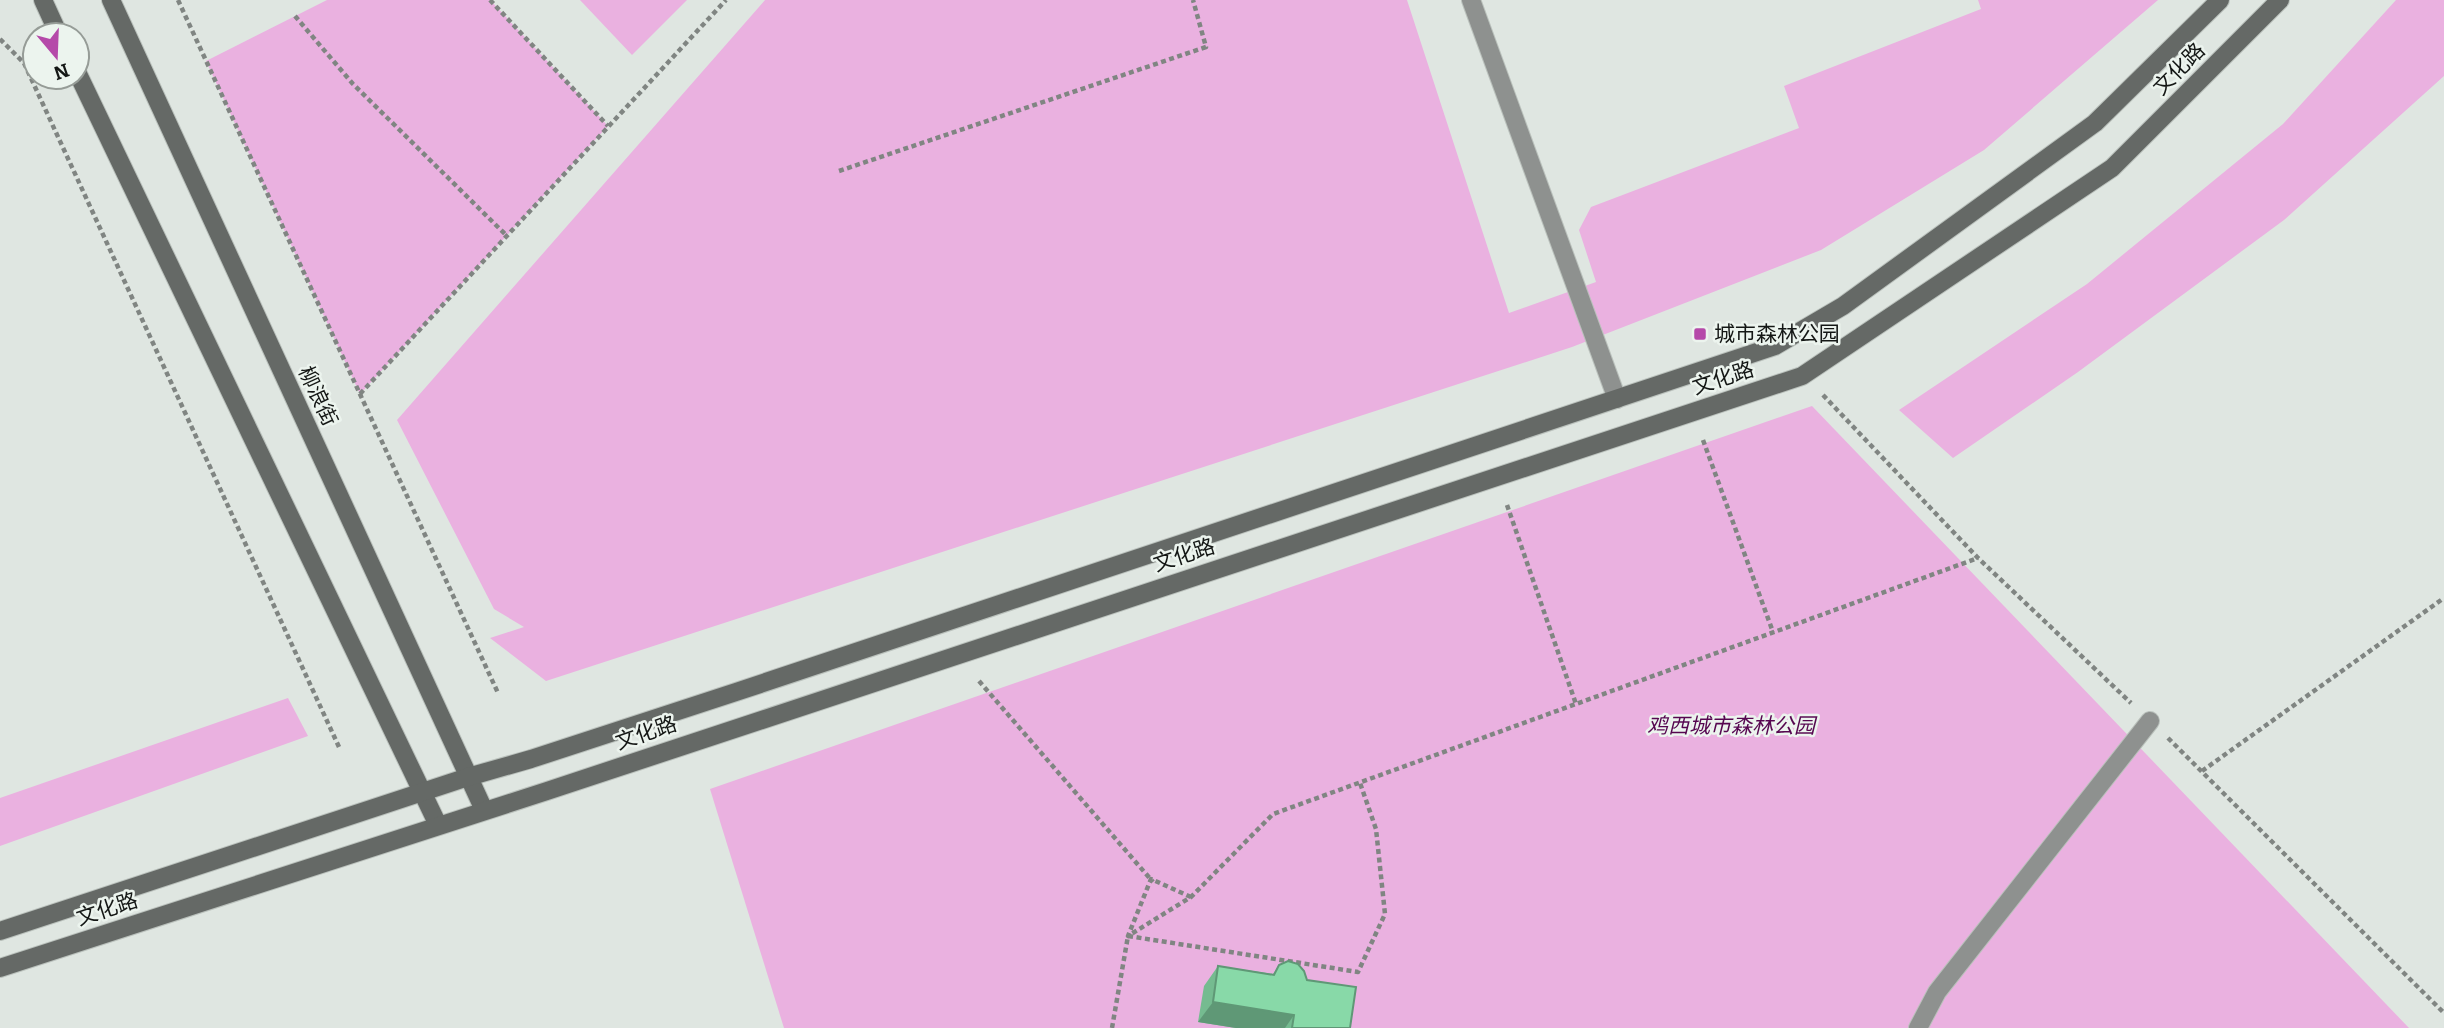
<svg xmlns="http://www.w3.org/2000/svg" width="2444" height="1028" viewBox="0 0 2444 1028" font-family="Bitter,'Noto Sans SC',serif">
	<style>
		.green { fill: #eab1e0 }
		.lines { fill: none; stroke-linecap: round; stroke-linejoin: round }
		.lane-casing { stroke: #bac1bc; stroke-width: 20 }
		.secondary-casing { stroke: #bac1bc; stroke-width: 20 }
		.path { stroke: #808582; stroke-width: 4.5; stroke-dasharray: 5 3.5; stroke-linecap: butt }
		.lane { stroke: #8e918f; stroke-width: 18 }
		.secondary { stroke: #656966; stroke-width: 18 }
		.wall { fill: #75bb90 }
		.shaded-wall { fill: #5f9876 }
		.building { fill: #88d9a8; stroke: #5f9876; stroke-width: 2 }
		.poi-dot { fill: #b549a9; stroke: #ecf4ee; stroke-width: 2.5 }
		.labels { text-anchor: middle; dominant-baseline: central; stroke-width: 5; stroke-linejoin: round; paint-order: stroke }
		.street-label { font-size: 21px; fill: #141715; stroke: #ecf4ee }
		.poi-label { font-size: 21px; fill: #141715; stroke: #ecf4ee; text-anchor: start }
		.park-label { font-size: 21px; font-style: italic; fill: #560650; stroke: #ecf4ee }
	</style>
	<rect width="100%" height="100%" fill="#dfe6e1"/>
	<g class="green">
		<path d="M327 0H490L608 126 360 394 206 61Z"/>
		<path d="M580 0H687L632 55Z"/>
		<path d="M765 0H1407L1509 313 1596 282 1579 230 1591 207 1799 128 1784 86 1981 9 1978 0H2158L1984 150 1821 250 1572 347 546 681 490 638 524 627 494 609 397 420Z"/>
		<path d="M2396 0H2444V76L2284 220 2078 372 1953 458 1899 410 2087 284 2283 124Z"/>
		<path d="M1812 406 2409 1028H784L710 789Z"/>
		<path d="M288 698 308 736 0 846V798Z"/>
	</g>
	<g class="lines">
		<g class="lane-casing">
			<g id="lane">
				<path d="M1471 0 1617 399"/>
				<path d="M1918 1028 1937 992 2150 721"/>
			</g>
		</g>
		<g class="secondary-casing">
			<g id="secondary">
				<path d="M43 0 59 35"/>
				<path d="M111 0 484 810"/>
				<path d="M77 72 438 825"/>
				<path d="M0 931 468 777 531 759 736 692 1775 346 1843 306 2095 123 2220 0"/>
				<path d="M0 968 547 791 1802 376 2112 168 2280 0"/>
			</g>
		</g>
		<g class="path">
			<path d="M178 0 498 693"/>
			<path d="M490 0 608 126"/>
			<path d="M295 16 353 84 507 236"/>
			<path d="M0 39 24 63 339 747"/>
			<path d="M839 171 1206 47 1193 0"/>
			<path d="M360 394 726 0"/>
			<path d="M1823 395 1978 558 2131 703"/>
			<path d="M1703 440 1773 632"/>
			<path d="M1507 505 1576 704"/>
			<path d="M979 681 1153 882"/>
			<path d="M2168 738 2444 1013"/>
			<path d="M2202 771 2444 598"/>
			<path d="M1191 897 1151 879 1128 936 1191 897 1273 814 1978 558"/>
			<path d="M1112 1028 1128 936 1358 972 1385 914 1376 829 1360 783"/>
		</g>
		<use href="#lane" class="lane"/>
		<use href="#secondary" class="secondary"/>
	</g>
	<path class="wall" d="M1279 965 1307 980 1350 1028H1236L1198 1022 1204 986 1218 966 1273 974Z"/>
	<path class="shaded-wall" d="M1213 1002 1294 1015 1285 1028H1236L1198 1022Z"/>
	<path class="building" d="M1288 961 1298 964 1304 971 1307 980 1356 987 1350 1028H1292L1294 1015 1213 1002 1218 966 1274 975 1279 965Z"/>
	<rect class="poi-dot" x="1693" y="327" width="14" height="14" rx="3.5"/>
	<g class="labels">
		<g class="street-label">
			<text transform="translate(2179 69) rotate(-45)">文化路</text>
			<text transform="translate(1723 378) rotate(-18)">文化路</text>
			<text transform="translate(318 396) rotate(65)">柳浪街</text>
			<text transform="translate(1184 555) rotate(-18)">文化路</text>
			<text transform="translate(646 733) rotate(-19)">文化路</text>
			<text transform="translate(107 909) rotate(-18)">文化路</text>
		</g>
		<g class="poi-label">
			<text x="1714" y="334">城市森林公园</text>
		</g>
		<g class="park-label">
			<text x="1731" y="726">鸡西城市森林公园</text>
		</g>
	</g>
	<g transform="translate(56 56) rotate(161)"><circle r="33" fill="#ecf4ee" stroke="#969c97" stroke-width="2"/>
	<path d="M0-5L12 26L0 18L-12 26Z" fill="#b549a9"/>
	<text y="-10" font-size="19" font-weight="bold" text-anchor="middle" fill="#141715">N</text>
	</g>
</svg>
